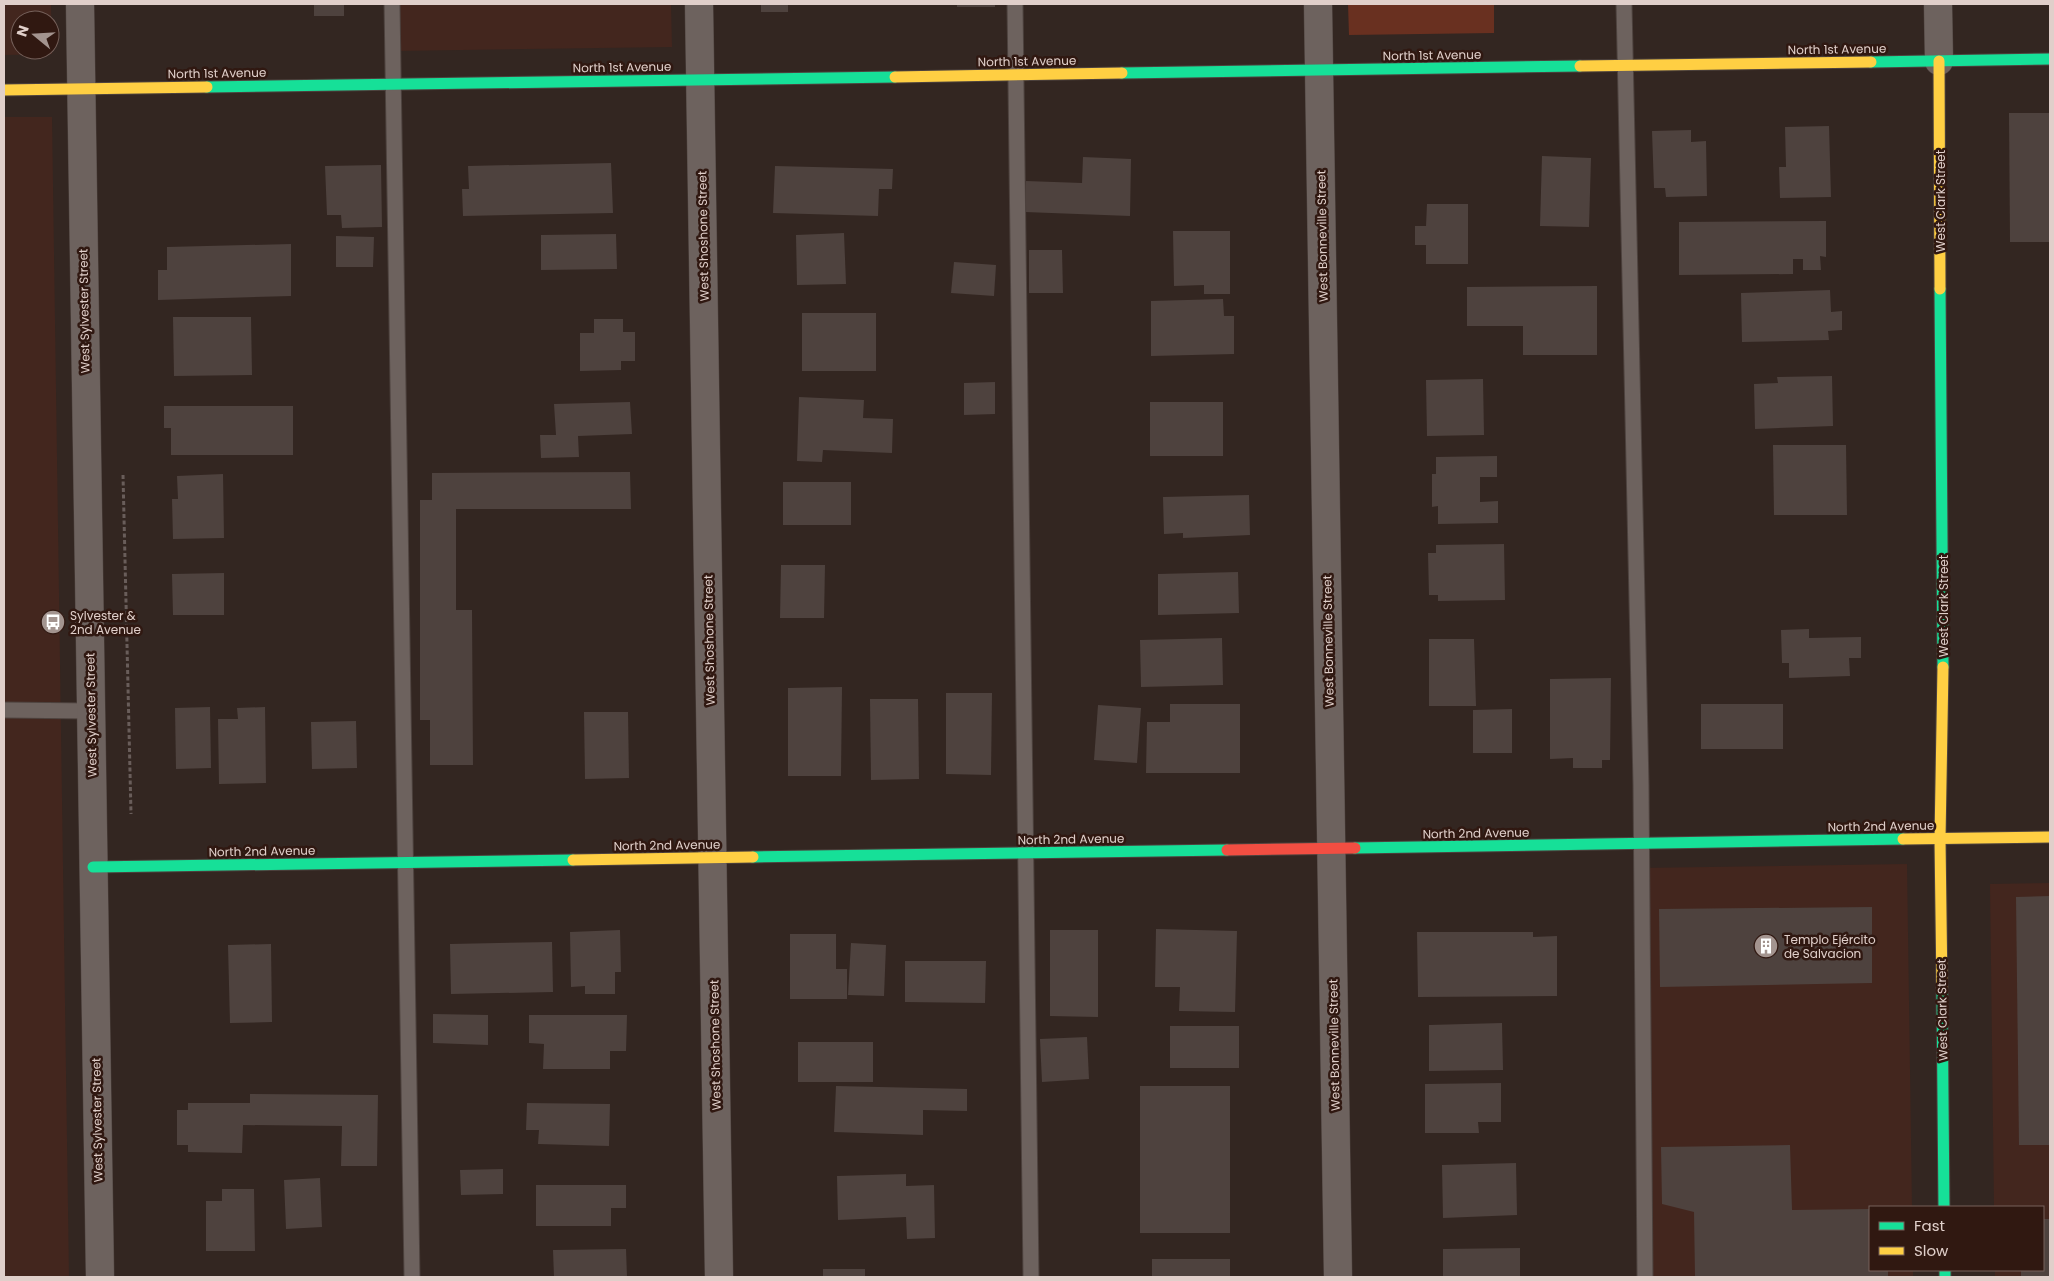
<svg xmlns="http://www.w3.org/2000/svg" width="2054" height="1281" viewBox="0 0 2054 1281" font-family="Poppins,sans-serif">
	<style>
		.built { fill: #43261e; fill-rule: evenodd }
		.green { fill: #693020 }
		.building { fill: #4e423e }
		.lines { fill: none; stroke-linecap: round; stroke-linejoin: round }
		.lane-casing { stroke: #4d423e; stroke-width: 17 }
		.street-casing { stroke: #4d423e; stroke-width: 29 }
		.fast-casing { stroke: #4d423e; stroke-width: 13 }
		.slow-casing { stroke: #4d423e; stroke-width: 13 }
		.jam-casing { stroke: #4d423e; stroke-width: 13 }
		.path { stroke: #695d5a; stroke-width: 3; stroke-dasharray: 4 2.5; stroke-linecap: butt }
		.lane { stroke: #6d625e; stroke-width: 15 }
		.street { stroke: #6d625e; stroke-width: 28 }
		.fast { stroke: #16e098; stroke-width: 11 }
		.slow { stroke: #ffcf43; stroke-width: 11 }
		.jam { stroke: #f24e42; stroke-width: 11 }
		.labels { text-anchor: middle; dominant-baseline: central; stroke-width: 5; stroke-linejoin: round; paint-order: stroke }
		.street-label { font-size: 12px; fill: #e0cfca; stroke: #301811 }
		.poi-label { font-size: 12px; fill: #e0cfca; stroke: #301811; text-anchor: start }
	</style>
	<rect width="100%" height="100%" fill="#332621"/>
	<g class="built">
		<path d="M4 4H51L52 54 4 55ZM20 20H50V50H20Z"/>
		<path d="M394 4H671L672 47 395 51Z"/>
		<path d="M4 117H52L69 1277H4Z"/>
		<path d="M1907 864 1912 1207H1870V1270H1913V1277H1644L1638 868Z"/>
		<path d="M2050 883V1277H1995V1270H2043V1207H1994L1990 884Z"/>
	</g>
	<path class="green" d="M1348 4H1494V33L1349 35Z"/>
	<g class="building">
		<rect x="314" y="4" width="30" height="12"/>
		<rect x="761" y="4" width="27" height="8"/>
		<rect x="957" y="4" width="38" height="3"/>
		<path d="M2009 113H2050V242H2010Z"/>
		<path d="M1829 126 1831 197 1780 198 1779 167H1786L1785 127Z"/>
		<path d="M1691 130V142L1706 141 1707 196 1666 197 1665 188H1654L1652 131Z"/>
		<path d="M1542 156 1591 158 1589 227 1540 226Z"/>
		<path d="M1083 157 1131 159 1130 216 1025 212 1026 181 1082 183Z"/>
		<path d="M611 163 613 213 463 216 462 189H469L468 166Z"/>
		<path d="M381 165 382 227 342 228 341 215H327L325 166Z"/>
		<path d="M775 166 893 169 892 189H879L878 216 773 213Z"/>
		<path d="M1427 204H1468V264H1426V245H1415V226H1426Z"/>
		<path d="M1826 221V257L1820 256 1821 270H1803V259H1793V274L1679 275V222Z"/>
		<path d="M1173 231H1230V294H1204V285L1174 286Z"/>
		<path d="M844 233 846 284 797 285 796 235Z"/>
		<path d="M616 234 617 269 541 270V235Z"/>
		<path d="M336 236 374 237 373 267H336Z"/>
		<path d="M291 244V296L158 300V270H167V247Z"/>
		<path d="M1029 250H1062L1063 293H1029Z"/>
		<path d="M954 262 996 265 994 296 951 293Z"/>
		<path d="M1597 286V355H1523V326H1467V287Z"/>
		<path d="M1830 290 1831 312 1842 311V330L1828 331 1829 340 1742 342 1741 293Z"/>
		<path d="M1223 299 1224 316H1234V354L1151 356V301Z"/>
		<rect x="802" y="313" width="74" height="58"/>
		<path d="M173 317H251L252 375 174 376Z"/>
		<path d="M594 319H623V332H635V361H621V370L580 371V333H594Z"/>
		<path d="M1832 376 1833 426 1755 429 1754 384 1778 383 1777 377Z"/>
		<path d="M1483 379 1484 435 1427 436 1426 380Z"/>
		<path d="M995 382V414L964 415V383Z"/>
		<path d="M799 397 864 400 863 418 893 419 892 453 823 450 822 462 797 461Z"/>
		<path d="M630 402 632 434 578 436 579 457 541 458 540 435H556L554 404Z"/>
		<rect x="1150" y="402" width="73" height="54"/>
		<path d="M164 406H293V455H171V428H164Z"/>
		<path d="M1773 445H1846L1847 515H1774Z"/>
		<path d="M1497 456V477H1480V502L1498 501V523L1438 524V506L1432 507V474H1436V457Z"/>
		<path d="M630 472 631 509H456V610H472L473 765H430V720H420V500H432V473Z"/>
		<path d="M223 474 224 538 173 539 172 499H178L177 476Z"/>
		<rect x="783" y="482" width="68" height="43"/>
		<path d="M1249 495 1250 535 1183 538V533L1164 534 1163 497Z"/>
		<path d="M1504 544 1505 600 1438 601V595H1429L1428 553H1436V545Z"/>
		<path d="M781 565H825L824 618H780Z"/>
		<path d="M1238 572 1239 613 1158 615V574Z"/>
		<path d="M224 573V615H173L172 574Z"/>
		<path d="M1809 629V638L1861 637V658H1849L1850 676 1789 678V663H1782L1781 630Z"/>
		<path d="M1222 638 1223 685 1141 687 1140 640Z"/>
		<path d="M1429 639H1474L1476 706H1429Z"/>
		<path d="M1611 678 1610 760H1602V768H1573V758L1550 759V679Z"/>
		<path d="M842 687 841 776H788V688Z"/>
		<path d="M946 693H992L991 775 946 774Z"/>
		<path d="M870 699H918L919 779 871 780Z"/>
		<path d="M1170 704H1240V773H1146L1147 722H1170Z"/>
		<rect x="1701" y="704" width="82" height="45"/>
		<path d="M1098 705 1141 708 1137 763 1094 760Z"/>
		<path d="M210 707 211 768 176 769 175 708Z"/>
		<path d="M265 707 266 783 219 784 218 719H238L237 708Z"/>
		<path d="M1512 709V753H1473V710Z"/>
		<path d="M584 712H628L629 778 585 779Z"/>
		<path d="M356 721 357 768 312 769 311 722Z"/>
		<path d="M2050 896V1145H2019L2016 897Z"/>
		<path d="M1872 907V983L1660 987 1659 909Z"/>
		<path d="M1156 929 1237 931 1235 1012 1179 1011 1180 987H1155Z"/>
		<path d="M620 930 621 972H615V994H585V986L571 987 570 932Z"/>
		<path d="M1050 930H1098V1017L1050 1016Z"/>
		<path d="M1417 932H1533V937L1557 936V996L1418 997Z"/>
		<path d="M790 934H836V969H847V999H790Z"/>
		<path d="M552 942 553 992 451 994 450 944Z"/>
		<path d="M851 943 886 945 884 996 848 995Z"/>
		<path d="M271 944 272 1022 230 1023 228 945Z"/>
		<path d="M905 961H986L985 1003 905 1002Z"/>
		<path d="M433 1014 488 1015V1045L433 1043Z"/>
		<path d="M529 1015H627L626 1051H610V1069H543L544 1044 529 1043Z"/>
		<path d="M1502 1023 1503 1070 1429 1071V1025Z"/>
		<rect x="1170" y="1026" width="69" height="42"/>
		<path d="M1087 1037 1089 1079 1042 1082 1040 1039Z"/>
		<rect x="798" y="1042" width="75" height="40"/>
		<path d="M1501 1083V1122H1478L1479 1133H1425V1084Z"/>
		<path d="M836 1086 967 1089V1111L923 1110V1135L834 1132Z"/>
		<rect x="1140" y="1086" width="90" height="147"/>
		<path d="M250 1094 378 1095 377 1166H341L342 1126 243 1125 242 1153 188 1152V1145H177V1110H188V1103H250Z"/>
		<path d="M527 1103 610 1104 609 1146 538 1144 539 1130H526Z"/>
		<path d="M1790 1145 1792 1210 1870 1209V1270H1888V1277H1695L1694 1212 1662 1204 1661 1147Z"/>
		<path d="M1516 1163 1517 1215 1443 1218 1442 1165Z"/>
		<path d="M503 1169V1194L461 1195 460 1170Z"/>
		<path d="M906 1174V1186L934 1185 935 1238 907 1239 906 1217 838 1220 837 1176Z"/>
		<path d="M320 1178 322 1227 286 1229 284 1180Z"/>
		<path d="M536 1185H626V1208H611V1226H536Z"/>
		<path d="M222 1189H254L255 1251H206V1201H222Z"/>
		<path d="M2043 1219H2050V1277H2021V1270H2043Z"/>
		<path d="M1520 1248V1277H1443V1249Z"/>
		<path d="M626 1249 627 1277H554L553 1250Z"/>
		<rect x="1152" y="1259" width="78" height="18"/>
		<rect x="823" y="1269" width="42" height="8"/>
	</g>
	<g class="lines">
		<g class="lane-casing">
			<g id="lane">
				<path d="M392 4 412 1277"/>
				<path d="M1015 4 1031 1277"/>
				<path d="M1624 4 1641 785 1645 1277"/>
				<path d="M4 710 91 711"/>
			</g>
		</g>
		<g class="street-casing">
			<g id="street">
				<path d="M80 4 100 1277"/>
				<path d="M699 4 719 1277"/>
				<path d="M1318 4 1338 1277"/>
				<path d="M1938 4 1939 61"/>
			</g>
		</g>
		<g class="fast-casing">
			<g id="fast">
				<path d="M1871 62 2050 59"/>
				<path d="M1122 73 1580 66"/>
				<path d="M207 87 895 77"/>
				<path d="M1940 289 1943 667"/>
				<path d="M1355 848 1903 839"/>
				<path d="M753 857 1227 850"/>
				<path d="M93 867 573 860"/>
				<path d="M1942 990 1944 1207"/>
				<path d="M1945 1270V1277"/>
			</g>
		</g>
		<g class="slow-casing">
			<g id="slow">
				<path d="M1939 61 1940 289"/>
				<path d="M1580 66 1871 62"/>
				<path d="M895 77 1122 73"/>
				<path d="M4 90 207 87"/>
				<path d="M1903 839 2050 837"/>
				<path d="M573 860 753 857"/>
				<path d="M1942 990 1940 839 1943 667"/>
			</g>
		</g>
		<g class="jam-casing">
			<path id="jam" d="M1227 850 1355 848"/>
		</g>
		<path class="path" d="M123 475 131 814"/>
		<use href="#lane" class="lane"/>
		<use href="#street" class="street"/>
		<use href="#fast" class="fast"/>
		<use href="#slow" class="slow"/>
		<use href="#jam" class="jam"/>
	</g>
	<defs>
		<g id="bus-disc" transform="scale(1.25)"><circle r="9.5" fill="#a3948f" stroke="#301811"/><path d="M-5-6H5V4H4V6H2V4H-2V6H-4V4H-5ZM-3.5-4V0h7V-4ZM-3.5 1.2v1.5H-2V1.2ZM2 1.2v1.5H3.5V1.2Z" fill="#fff"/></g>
		<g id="building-disc" transform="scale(1.25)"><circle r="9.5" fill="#a3948f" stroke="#301811"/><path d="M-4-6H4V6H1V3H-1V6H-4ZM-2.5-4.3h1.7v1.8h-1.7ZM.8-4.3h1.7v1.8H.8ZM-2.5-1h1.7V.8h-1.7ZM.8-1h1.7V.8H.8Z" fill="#fff"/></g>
	</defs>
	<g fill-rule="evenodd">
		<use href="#bus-disc" x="53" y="622"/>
		<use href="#building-disc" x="1766" y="946"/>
	</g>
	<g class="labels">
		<g class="street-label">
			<text transform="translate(1837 49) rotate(-1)">North 1st Avenue</text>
			<text transform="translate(1432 55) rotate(-1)">North 1st Avenue</text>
			<text transform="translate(1027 61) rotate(-1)">North 1st Avenue</text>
			<text transform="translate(622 67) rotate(-1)">North 1st Avenue</text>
			<text transform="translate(217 73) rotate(-1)">North 1st Avenue</text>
			<text transform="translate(1940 201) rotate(-90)">West Clark Street</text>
			<text transform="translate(703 236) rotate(-91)">West Shoshone Street</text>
			<text transform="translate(1322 236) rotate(-91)">West Bonneville Street</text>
			<text transform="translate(84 311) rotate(-91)">West Sylvester Street</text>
			<text transform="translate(1943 606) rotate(-90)">West Clark Street</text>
			<text transform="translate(709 640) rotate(-91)">West Shoshone Street</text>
			<text transform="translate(1328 641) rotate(-91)">West Bonneville Street</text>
			<text transform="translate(91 715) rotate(-91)">West Sylvester Street</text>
			<text transform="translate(1881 826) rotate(-1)">North 2nd Avenue</text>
			<text transform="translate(1476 833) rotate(-1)">North 2nd Avenue</text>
			<text transform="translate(1071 839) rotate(-1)">North 2nd Avenue</text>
			<text transform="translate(667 845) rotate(-1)">North 2nd Avenue</text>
			<text transform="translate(262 851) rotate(-1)">North 2nd Avenue</text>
			<text transform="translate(1942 1010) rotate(-91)">West Clark Street</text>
			<text transform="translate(715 1045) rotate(-91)">West Shoshone Street</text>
			<text transform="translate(1334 1045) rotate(-91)">West Bonneville Street</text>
			<text transform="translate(97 1120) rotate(-91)">West Sylvester Street</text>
		</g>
		<g class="poi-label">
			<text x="70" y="615">Sylvester &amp;<tspan x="70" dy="14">2nd Avenue</tspan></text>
			<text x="1784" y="939">Templo Ejército<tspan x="1784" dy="14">de Salvacion</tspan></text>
		</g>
	</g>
	<rect width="2054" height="1281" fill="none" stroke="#e0cfca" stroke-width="10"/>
	<rect x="1869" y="1206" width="175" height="65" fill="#301811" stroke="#76615b"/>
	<rect x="1879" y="1222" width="25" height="8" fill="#16e098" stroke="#76615b"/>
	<text x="1914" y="1231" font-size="15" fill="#e0cfca">Fast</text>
	<rect x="1879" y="1247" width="25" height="8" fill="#ffcf43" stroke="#76615b"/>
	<text x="1914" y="1256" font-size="15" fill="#e0cfca">Slow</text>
	<g transform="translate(35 35) rotate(288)"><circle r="24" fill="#301811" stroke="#76615b"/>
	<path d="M0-4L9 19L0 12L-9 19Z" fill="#a3948f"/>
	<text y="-8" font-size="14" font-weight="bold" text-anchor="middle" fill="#e0cfca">N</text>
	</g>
</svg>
